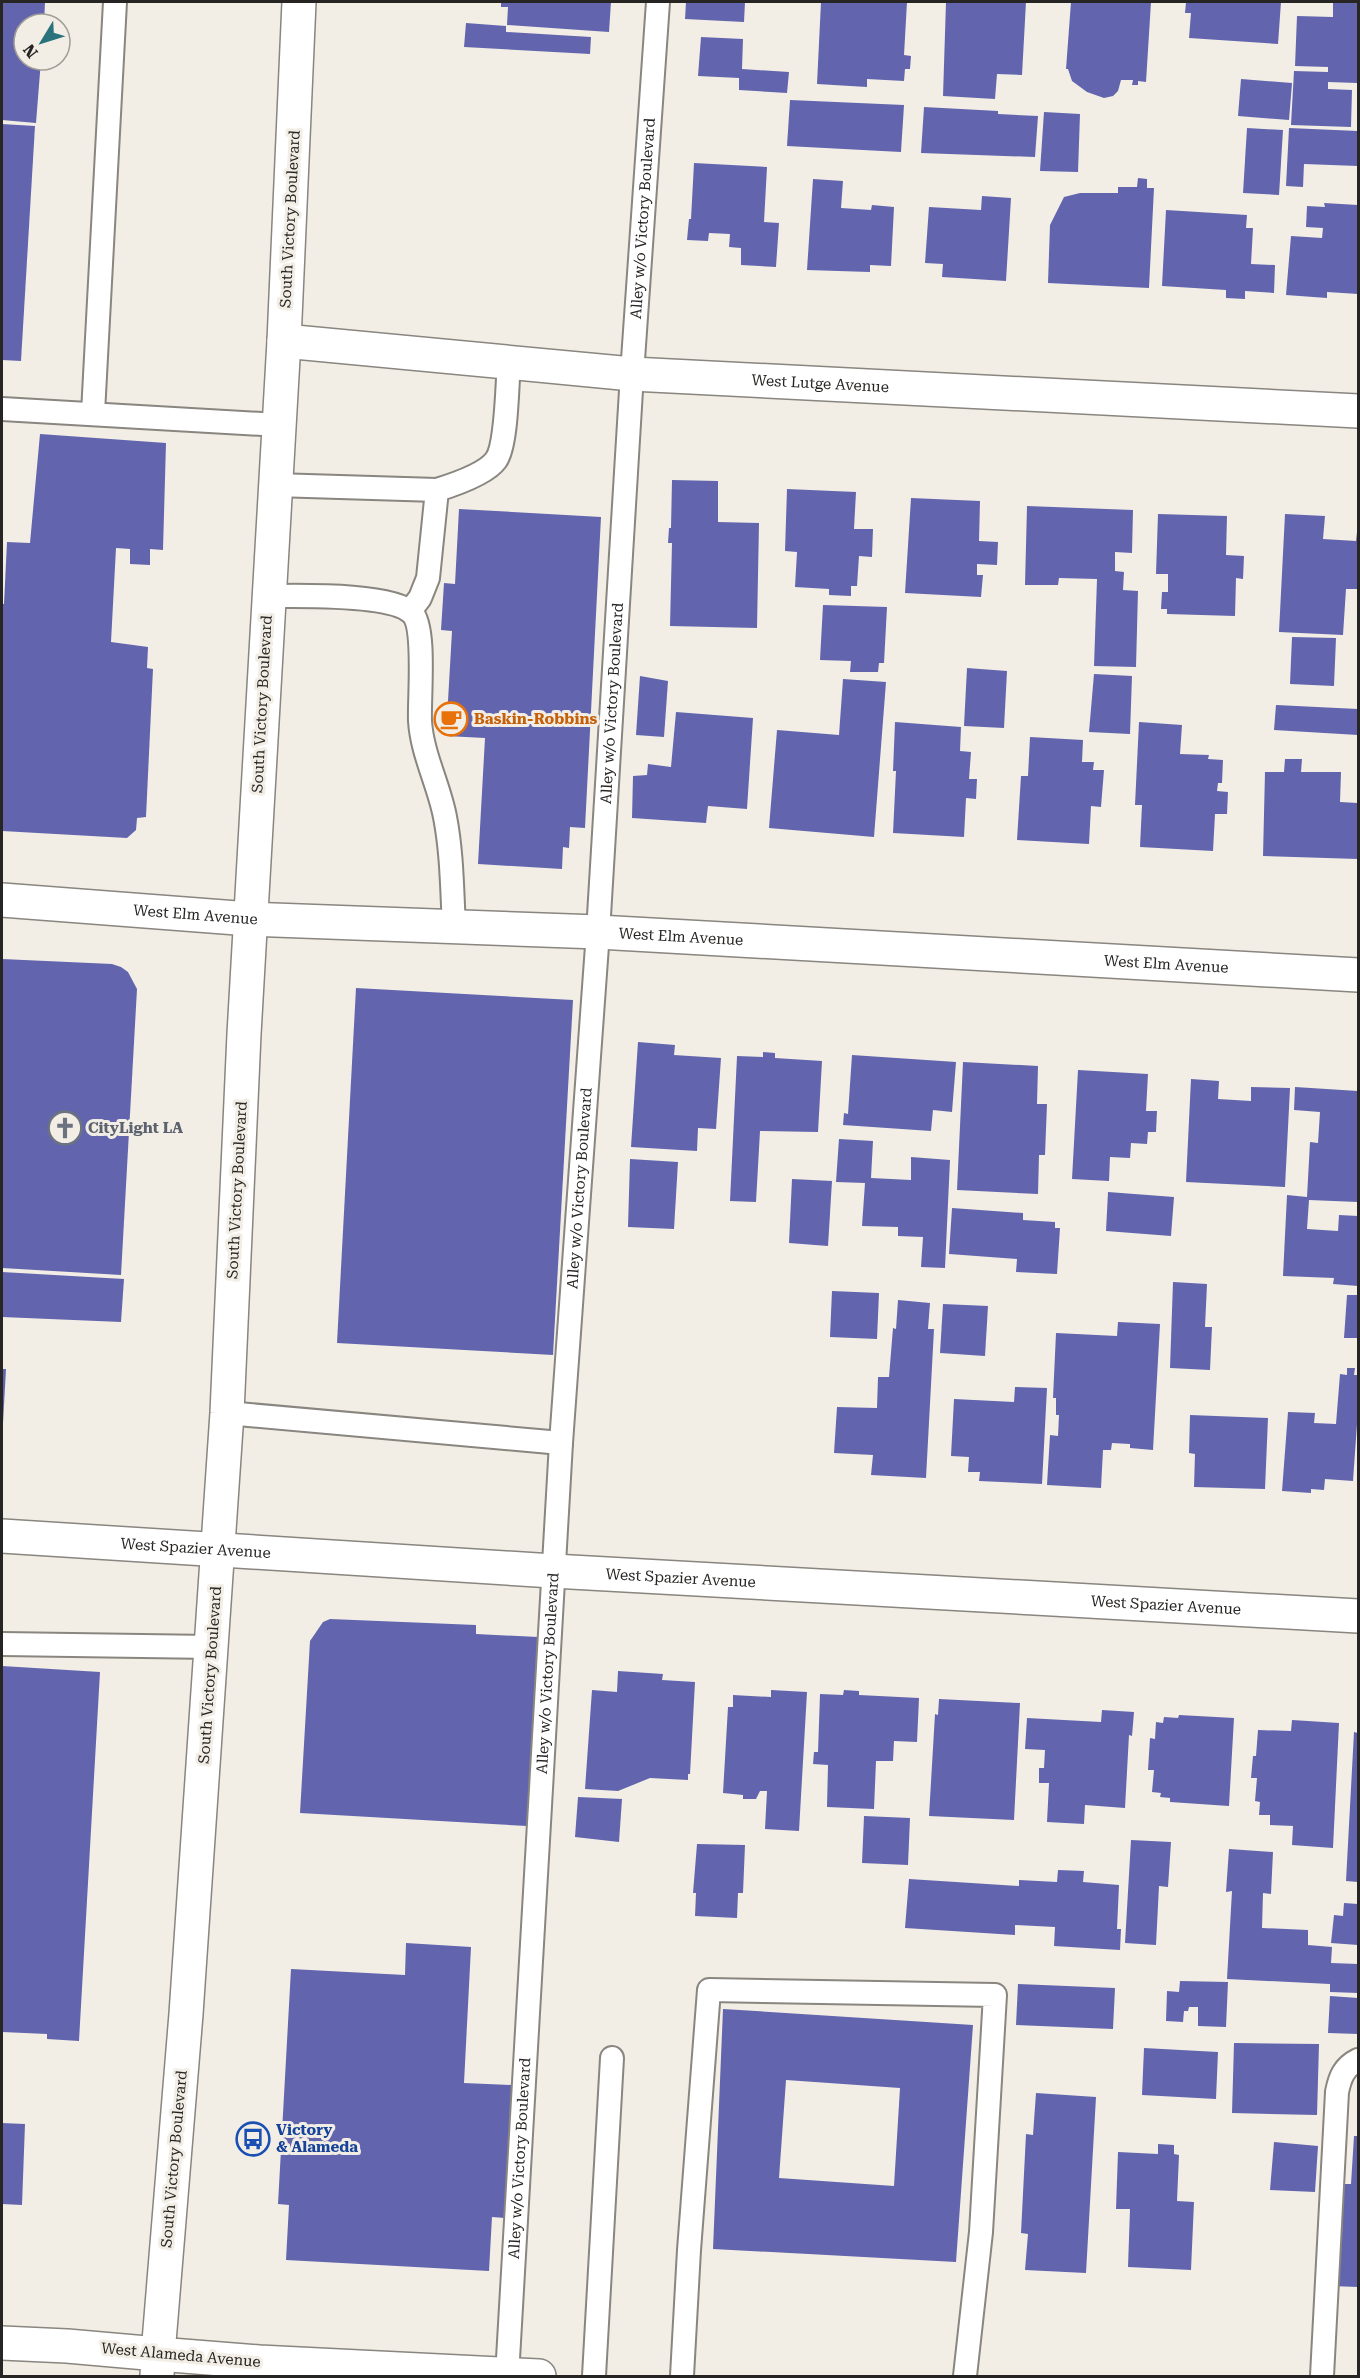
<svg xmlns="http://www.w3.org/2000/svg" width="1360" height="2378" viewBox="0 0 1360 2378" font-family="'Roboto Serif',serif">
	<style>
		.building { fill: #6265ad; fill-rule: evenodd }
		.lines { fill: none; stroke-linecap: round; stroke-linejoin: round }
		.service-casing { stroke: #89857f; stroke-width: 26 }
		.minor-casing { stroke: #89857f; stroke-width: 36 }
		.secondary-casing { stroke: #89857f; stroke-width: 36 }
		.primary-casing { stroke: #89857f; stroke-width: 36 }
		.service { stroke: #fff; stroke-width: 22 }
		.minor { stroke: #fff; stroke-width: 33 }
		.secondary { stroke: #fff; stroke-width: 33 }
		.primary { stroke: #fff; stroke-width: 33 }
		.labels { text-anchor: middle; dominant-baseline: central; stroke-width: 6; stroke-linejoin: round; paint-order: stroke }
		.street-label { font-size: 15px; fill: #272523; stroke: #f2eee6 }
		.food-label { font-size: 15px; font-weight: bold; fill: #c56008; stroke: #f2eee6; text-anchor: start }
		.worship-label { font-size: 15px; font-weight: bold; fill: #5b616d; stroke: #f2eee6; text-anchor: start }
		.transit-label { font-size: 15px; font-weight: bold; fill: #164399; stroke: #f2eee6; text-anchor: start }
	</style>
	<rect width="100%" height="100%" fill="#f2eee6"/>
	<g class="building">
		<path d="M2 2H45L44 24H24V60H41L36 123 2 120Z"/>
		<path d="M501 2H611L609 32 507 25 508 7H501Z"/>
		<path d="M686 2H745L744 22 685 19Z"/>
		<path d="M821 2H907L904 55 911 56 910 69H905L904 81 867 79V87L817 84Z"/>
		<path d="M946 2H1026L1022 75 997 74 995 99 943 96Z"/>
		<path d="M1071 2H1151L1146 82 1138 81V85H1132L1133 80H1121L1118 91 1113 96 1104 98 1087 92 1072 81 1068 69H1066Z"/>
		<path d="M1186 2H1281L1278 44 1189 38 1191 13H1185Z"/>
		<path d="M1333 2H1358L1357 83 1328 82V89L1352 90 1351 127 1291 125 1294 71 1328 72V67L1295 66 1297 16 1333 17Z"/>
		<path d="M466 23 506 26V32L591 37 590 54 464 47Z"/>
		<path d="M701 37 743 39 742 69 789 72 787 93 739 90V78L698 76Z"/>
		<path d="M1241 79 1292 83 1289 120 1238 116Z"/>
		<path d="M790 100 904 105 901 152 787 146Z"/>
		<path d="M924 107 998 111V114L1038 116 1035 157 921 153Z"/>
		<path d="M1044 112 1080 114 1078 172 1040 171Z"/>
		<path d="M2 124 35 126 21 361 2 360Z"/>
		<path d="M1247 128 1283 130 1279 195 1243 193Z"/>
		<path d="M1289 128 1358 131V166L1304 164 1303 187 1286 186Z"/>
		<path d="M694 163 767 167 764 222 779 223 776 267 741 265V248L729 247 730 234 709 233 708 241 687 240 689 219H691Z"/>
		<path d="M1138 178 1147 179V188H1154L1149 288 1048 283 1050 225 1064 197 1080 193H1118V187H1137Z"/>
		<path d="M813 179 843 181 841 208 871 210 872 205 894 207 891 266 870 265V272L807 270Z"/>
		<path d="M982 196 1011 198 1006 281 942 277 943 264 925 263 929 207 981 210Z"/>
		<path d="M1324 203 1358 205V294L1327 292V298L1286 295 1291 236 1322 238 1323 228 1306 227 1307 206 1325 207Z"/>
		<path d="M1166 210 1247 215 1246 228H1253L1251 264 1275 265 1274 293 1245 291V299L1226 298V290L1162 286Z"/>
		<path d="M40 434 166 443 163 550 150 549V565L130 564V549L116 548 111 642 148 647 147 668 153 669 146 817 137 818 136 830 127 838 2 831V604H4L7 542 30 543Z"/>
		<path d="M672 480 718 481V522L759 523 757 628 670 626 672 543H668L669 528H671Z"/>
		<path d="M787 489 856 492 854 529H873L872 557 859 556 857 586H851V596L829 595V589L795 587 797 552 785 551Z"/>
		<path d="M911 498 980 501 979 541 998 542 997 565 977 564V575H983L981 597 905 593Z"/>
		<path d="M1027 506 1133 510 1132 553 1115 552V571L1124 572 1123 590 1138 591 1136 667 1094 666 1097 579 1059 578 1058 585H1025Z"/>
		<path d="M459 509 601 517 585 828 570 827 569 848 563 847 562 869 478 864 485 738 446 736 452 631 441 630 444 583 455 584Z"/>
		<path d="M1158 514 1227 516 1226 555 1244 556 1243 579 1236 578 1235 616 1167 614V609H1161L1162 592H1168V574H1156Z"/>
		<path d="M1285 514 1325 516 1323 539 1356 541 1357 532H1358V589H1346L1343 635 1279 632Z"/>
		<path d="M823 605 887 607 884 663H879L878 672H850L851 661 820 660Z"/>
		<path d="M1292 637 1336 638 1334 686 1290 684Z"/>
		<path d="M967 668 1007 671 1004 728 964 726Z"/>
		<path d="M1094 674 1132 676 1130 734 1089 732Z"/>
		<path d="M640 676 668 681 664 737 636 735Z"/>
		<path d="M843 679 886 682 874 837 769 828 777 730 839 735Z"/>
		<path d="M1276 705 1358 709V735L1274 730Z"/>
		<path d="M676 712 753 718 747 809 708 806 706 823 632 818 633 776 647 775 648 764 671 767Z"/>
		<path d="M895 722 961 727 960 751 971 752 969 779H977L976 799 966 798 964 837 893 833 896 771H893Z"/>
		<path d="M1139 722 1182 725 1180 754 1209 755 1208 759 1223 760 1222 783H1218L1217 791 1228 792 1227 814H1215L1213 851 1140 847 1142 805H1135Z"/>
		<path d="M1030 737 1083 740 1082 762H1094L1093 770H1104L1101 807 1091 806 1089 844 1017 840 1021 776H1028Z"/>
		<path d="M1285 759H1302L1301 772H1341L1340 802 1358 803V859L1263 856 1265 772H1284Z"/>
		<path d="M2 959 112 964 121 967 128 972 137 989 121 1275 2 1268Z"/>
		<path d="M356 988 573 1000 553 1355 337 1343Z"/>
		<path d="M638 1042 675 1045 674 1055 721 1058 716 1129 698 1128 697 1151 631 1147Z"/>
		<path d="M763 1052 775 1053V1058L822 1061 818 1132 760 1131 756 1202 730 1201 737 1056 763 1057Z"/>
		<path d="M852 1055 956 1062 952 1112 933 1110 931 1131 843 1125 844 1113 848 1114Z"/>
		<path d="M963 1062 1038 1066 1037 1104H1047L1045 1155H1039L1038 1194 957 1190Z"/>
		<path d="M1078 1070 1148 1074 1146 1111H1157L1156 1132H1148L1147 1144 1131 1143 1130 1158 1110 1157 1109 1181 1072 1179Z"/>
		<path d="M1191 1079 1219 1081 1218 1099 1251 1101V1087L1290 1088 1285 1187 1186 1182Z"/>
		<path d="M1295 1087 1358 1091V1202L1309 1200 1307 1229 1338 1231 1339 1215 1358 1216V1286L1333 1284 1334 1278 1283 1276 1287 1195 1307 1197 1310 1142 1318 1143 1320 1112 1294 1110Z"/>
		<path d="M839 1139 873 1141 871 1178 911 1180V1157L950 1160 945 1268 921 1267 923 1237 898 1236V1227L862 1226 865 1183 836 1182Z"/>
		<path d="M630 1159 678 1162 674 1229 628 1227Z"/>
		<path d="M792 1179 832 1181 828 1246 789 1243Z"/>
		<path d="M1108 1192 1174 1197 1171 1236 1106 1231Z"/>
		<path d="M952 1208 1023 1213V1220L1055 1222V1228H1060L1057 1274 1016 1272 1017 1259 949 1254Z"/>
		<path d="M2 1272 124 1279 121 1322 2 1317Z"/>
		<path d="M1173 1282 1207 1284 1205 1327H1212L1210 1370 1170 1368Z"/>
		<path d="M832 1291 879 1293 877 1339 830 1337Z"/>
		<path d="M1347 1295H1358V1338H1344Z"/>
		<path d="M898 1300 930 1303 928 1329H934L926 1478 871 1475 873 1455 834 1453 837 1407 877 1408 878 1377H889L893 1328 896 1329Z"/>
		<path d="M943 1304 988 1306 985 1356 940 1353Z"/>
		<path d="M1118 1322 1160 1324 1153 1450 1130 1448V1444L1112 1443 1111 1450H1103L1101 1488 1047 1485 1050 1435 1058 1436 1059 1415H1056V1398H1053L1056 1333 1117 1336Z"/>
		<path d="M1347 1368H1355L1354 1375H1358V1410L1353 1481 1325 1479 1324 1490 1311 1489V1493L1282 1491 1288 1412 1315 1413 1314 1423 1336 1424 1340 1374 1347 1375Z"/>
		<path d="M2 1369H6L3 1423H2Z"/>
		<path d="M1015 1387 1047 1388 1042 1484 979 1481 980 1472H968L969 1457 951 1456 954 1399 1014 1402Z"/>
		<path d="M1190 1415 1268 1418 1265 1489 1194 1487 1195 1454 1189 1453Z"/>
		<path d="M330 1619 476 1625V1634L538 1637 527 1826 300 1813 310 1641 323 1622Z"/>
		<path d="M2 1666 100 1672 79 2041 47 2039V2034L2 2032Z"/>
		<path d="M618 1671 663 1674 662 1680 695 1682 690 1774H688V1780L650 1778 618 1791 585 1789 592 1690 617 1692Z"/>
		<path d="M771 1690 807 1692 799 1831 765 1829 767 1791H760L756 1799H743V1795L723 1793 728 1707H733V1695L771 1697Z"/>
		<path d="M844 1690 859 1691V1695L919 1698 917 1742 894 1741 893 1761H876L874 1809 827 1807 828 1765 813 1764 814 1752H818L820 1694 843 1695Z"/>
		<path d="M939 1699 1020 1703 1014 1820 929 1816 935 1714 938 1715Z"/>
		<path d="M1102 1710 1134 1712 1132 1736 1129 1735 1125 1808 1085 1805 1084 1824 1047 1822 1049 1783H1039V1768H1044L1045 1750 1025 1749 1027 1718 1101 1722Z"/>
		<path d="M1179 1715 1234 1718 1229 1806 1170 1802V1798L1160 1797 1161 1793 1152 1792 1154 1770H1148L1150 1738 1155 1739 1156 1722 1163 1723 1164 1717 1178 1718Z"/>
		<path d="M1292 1720 1339 1723 1333 1848 1292 1845 1293 1826 1270 1825V1815H1259L1260 1802 1255 1801 1257 1778H1251L1253 1756H1256L1258 1730 1291 1731Z"/>
		<path d="M1354 1732 1358 1733V1882L1346 1881Z"/>
		<path d="M578 1797 622 1799 619 1842 575 1837Z"/>
		<path d="M864 1816 910 1818 908 1865 862 1863Z"/>
		<path d="M1131 1840 1171 1842 1168 1887 1159 1886 1156 1945 1125 1943Z"/>
		<path d="M697 1844 745 1845 743 1893H738L737 1918 695 1916 696 1893H693Z"/>
		<path d="M1229 1849 1273 1852 1271 1894 1263 1893 1262 1928 1308 1930V1945L1332 1947 1331 1963 1358 1964V1993L1330 1992V1984L1227 1979 1232 1891 1226 1892Z"/>
		<path d="M1058 1870 1084 1871 1083 1882 1119 1885 1117 1929H1121L1120 1950 1054 1946 1055 1927 1015 1925V1935L905 1928 909 1879 1019 1886V1880L1057 1882Z"/>
		<path d="M1344 1903 1358 1904V1945L1331 1943 1334 1915 1343 1916Z"/>
		<path d="M406 1943 471 1947 464 2083 512 2085 505 2218 492 2217 489 2271 286 2260 289 2205 278 2204 291 1969 405 1975Z"/>
		<path d="M1180 1981 1228 1982 1226 2027 1198 2026V2007H1189L1188 2011H1184L1183 2022 1166 2021 1167 1991 1179 1992Z"/>
		<path d="M1018 1984 1115 1988 1113 2029 1016 2025Z"/>
		<path d="M1330 1996 1358 1998V2034L1328 2033Z"/>
		<path d="M723 2009 973 2025 956 2262 713 2249ZM786 2080 900 2088 894 2186 779 2178Z"/>
		<path d="M1234 2043 1319 2044 1317 2115 1232 2113Z"/>
		<path d="M1144 2048 1218 2052 1216 2099 1142 2095Z"/>
		<path d="M1036 2093 1096 2097 1086 2273 1025 2270 1028 2234 1021 2233 1026 2134 1033 2135Z"/>
		<path d="M2 2123 25 2124 22 2205 2 2204Z"/>
		<path d="M1354 2136H1358V2287L1331 2286 1334 2233H1342L1344 2184H1351Z"/>
		<path d="M1274 2142 1318 2146 1315 2192 1270 2190Z"/>
		<path d="M1158 2144 1174 2145V2154L1179 2155 1177 2201 1194 2202 1191 2270 1128 2267 1130 2209H1116L1118 2152 1158 2154Z"/>
	</g>
	<g class="lines">
		<g class="service-casing">
			<g id="service">
				<path d="M2 409 279 425"/>
				<path d="M93 413 115 2"/>
				<path d="M275 485 437 490"/>
				<path d="M269 596C299 596 391 593 412 613 426 627 419 698 420 721 422 754 439 785 445 817 452 853 452 890 454 927"/>
				<path d="M410 611 420 598 428 578 437 490C453 485 486 474 496 460 507 445 507 384 509 362"/>
				<path d="M227 1413 561 1443"/>
				<path d="M2 1644 212 1647"/>
				<path id="s1" d="M507 2376 561 1443 598 932 632 374 658 2"/>
				<path d="M594 2376 612 2058"/>
				<path d="M682 2376 689 2250 709 1990 995 1995 981 2232 965 2376"/>
				<path d="M1322 2376 1337 2092C1340 2077 1344 2067 1358 2060"/>
			</g>
		</g>
		<g class="minor-casing">
			<g id="minor">
				<path id="s2" d="M284 341 632 374 1358 411"/>
				<path id="s3" d="M2 900 250 919 598 932 1358 975"/>
				<path id="s4" d="M2 1536 553 1571 1358 1616"/>
			</g>
		</g>
		<g class="secondary-casing">
			<path id="secondary" d="M299 2 284 341 244 1034 227 1413 186 2014 158 2354 259 2362 539 2376"/>
		</g>
		<g class="primary-casing">
			<path id="primary" d="M2 2343 67 2346 158 2354 157 2376"/>
		</g>
		<use href="#service" class="service"/>
		<use href="#minor" class="minor"/>
		<use href="#secondary" class="secondary"/>
		<use href="#primary" class="primary"/>
	</g>
	<defs>
		<g id="cafe-ring" transform="scale(1.725)"><circle r="9.5" fill="#f2eee6" stroke="#e8710a" stroke-width="1.5"/><path d="M-5.5-4.5H6V0H3Q3 3.5 0 3.5H-2.5Q-5.5 3.5-5.5 0ZM3-3.2v2h1.7v-2ZM-6 4.5H4V6H-6Z" fill="#e8710a"/></g>
		<g id="church-ring" transform="scale(1.725)"><circle r="9.5" fill="#f2eee6" stroke="#6b7280" stroke-width="1.5"/><path d="M-1.2-6h2.4v3.5h3.3v2.4h-3.3V6h-2.4V-.1h-3.3v-2.4h3.3Z" fill="#6b7280"/></g>
		<g id="bus-ring" transform="scale(1.725)"><circle r="9.5" fill="#f2eee6" stroke="#1a4fb4" stroke-width="1.5"/><path d="M-5-6H5V4H4V6H2V4H-2V6H-4V4H-5ZM-3.5-4V0h7V-4ZM-3.5 1.2v1.5H-2V1.2ZM2 1.2v1.5H3.5V1.2Z" fill="#1a4fb4"/></g>
	</defs>
	<g fill-rule="evenodd">
		<use href="#cafe-ring" x="451" y="719"/>
		<use href="#church-ring" x="65" y="1128"/>
		<use href="#bus-ring" x="253" y="2139"/>
	</g>
	<g class="labels">
		<g class="street-label">
			<text transform="translate(290 219) rotate(-87)">South Victory Boulevard</text>
			<text stroke="none"><textPath href="#s1" startOffset="2162">Alley w/o Victory Boulevard</textPath></text>
			<text stroke="none"><textPath href="#s2" startOffset="538">West Lutge Avenue</textPath></text>
			<text transform="translate(262 704) rotate(-87)">South Victory Boulevard</text>
			<text stroke="none"><textPath href="#s1" startOffset="1676">Alley w/o Victory Boulevard</textPath></text>
			<text stroke="none"><textPath href="#s3" startOffset="194">West Elm Avenue</textPath></text>
			<text stroke="none"><textPath href="#s3" startOffset="680">West Elm Avenue</textPath></text>
			<text stroke="none"><textPath href="#s3" startOffset="1166">West Elm Avenue</textPath></text>
			<text stroke="none"><textPath href="#s1" startOffset="1190">Alley w/o Victory Boulevard</textPath></text>
			<text transform="translate(237 1190) rotate(-87)">South Victory Boulevard</text>
			<text stroke="none"><textPath href="#s4" startOffset="194">West Spazier Avenue</textPath></text>
			<text stroke="none"><textPath href="#s4" startOffset="680">West Spazier Avenue</textPath></text>
			<text stroke="none"><textPath href="#s4" startOffset="1166">West Spazier Avenue</textPath></text>
			<text stroke="none"><textPath href="#s1" startOffset="704">Alley w/o Victory Boulevard</textPath></text>
			<text transform="translate(210 1675) rotate(-86)">South Victory Boulevard</text>
			<text transform="translate(174 2159) rotate(-85)">South Victory Boulevard</text>
			<text stroke="none"><textPath href="#s1" startOffset="218">Alley w/o Victory Boulevard</textPath></text>
			<text transform="translate(181 2355) rotate(5)">West Alameda Avenue</text>
		</g>
		<g class="food-label">
			<text x="474" y="719">Baskin-Robbins</text>
		</g>
		<g class="worship-label">
			<text x="88" y="1128">CityLight LA</text>
		</g>
		<g class="transit-label">
			<text x="276" y="2130">Victory<tspan x="276" dy="17">&amp; Alameda</tspan></text>
		</g>
	</g>
	<rect width="1360" height="2378" fill="none" stroke="#272523" stroke-width="6"/>
	<g transform="translate(42 42) rotate(232)"><circle r="28" fill="#f2eee6" stroke="#a19e98" stroke-width="1.5"/>
	<path d="M0-4.5L10 22L0 15L-10 22Z" fill="#2a737d"/>
	<text y="-9" font-size="16" font-weight="bold" text-anchor="middle" fill="#272523">N</text>
	</g>
</svg>
